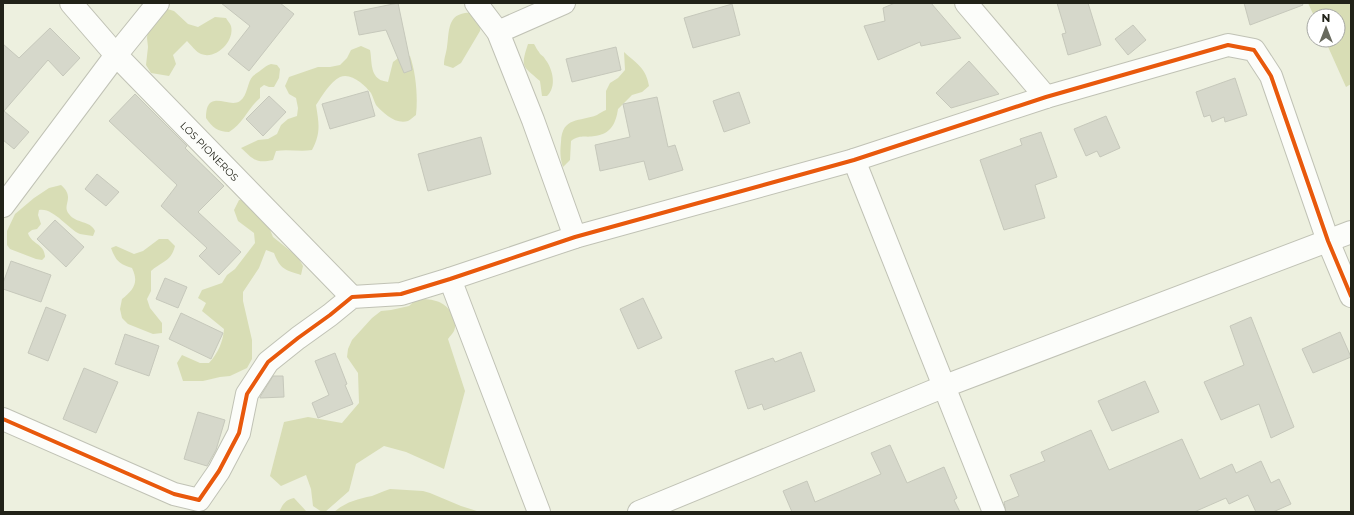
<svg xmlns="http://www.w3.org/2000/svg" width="1354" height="515" viewBox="0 0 1354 515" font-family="Montserrat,sans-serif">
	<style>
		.green { fill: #d8ddb5 }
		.building { fill: #d6d8cb; stroke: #c6c8bb }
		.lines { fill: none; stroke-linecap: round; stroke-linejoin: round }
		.minor-casing { stroke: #c0c2b5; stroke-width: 24 }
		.minor { stroke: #fcfdfa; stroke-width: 22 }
		.cycleway-casing { stroke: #fff; stroke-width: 6 }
		.cycleway { stroke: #e8590c; stroke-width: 4 }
		.labels { text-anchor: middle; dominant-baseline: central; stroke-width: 3; stroke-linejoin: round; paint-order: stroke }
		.street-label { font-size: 10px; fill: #212218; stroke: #fff }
	</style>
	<rect width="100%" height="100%" fill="#edf0df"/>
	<g class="green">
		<path d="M1308 3H1351V84L1346 87 1325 40H1338V16H1314Z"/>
		<path d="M164 8 174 11 188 24 198 27 215 17 226 18C227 20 230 23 231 26 235 41 216 60 201 54 196 52 191 45 187 41L173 55 176 64 169 76 151 73 146 65 148 47 147 38 148 29Z"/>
		<path d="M477 13 482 21 480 31 461 63 453 68 444 65C444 58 446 54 447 47 449 36 447 18 461 14 466 12 472 13 477 13Z"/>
		<path d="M528 44H534C536 47 537 50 539 52 540 55 544 56 545 59 553 69 557 87 547 96H542L540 81C523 66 520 68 528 44Z"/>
		<path d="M361 46 370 50C372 59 370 73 379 79 381 81 386 81 388 82L393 62 401 56H410C416 73 418 97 416 115 413 117 410 120 408 121 396 125 383 113 376 105 374 101 373 97 371 93 365 85 351 72 340 77 330 82 322 96 316 105 319 124 321 133 312 150 300 152 288 149 276 151L273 160C256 164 253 159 241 148L258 140 268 139 277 134 281 125 288 119 297 116 298 108 296 98 289 94 285 86 289 77 318 67H330L340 65 347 58 351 50Z"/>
		<path d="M624 52C637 64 646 68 649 86L642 92 632 95 618 109C616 123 611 134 595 136 585 138 581 134 571 141L570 160 563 167C560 158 560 151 561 142 562 116 580 122 597 115 600 113 603 111 606 110V91L610 83 618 78 625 70Z"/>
		<path d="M271 64 277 65 280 69 279 78 274 87H269L264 85 260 88V98C247 109 244 123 229 132 218 132 212 127 206 118 206 87 229 109 240 101 248 95 247 82 253 76 255 74 259 72 261 70 265 67 267 65 271 64Z"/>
		<path d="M61 185C76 198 61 205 69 214 76 224 90 220 95 231L93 236C88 235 84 235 80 234 68 229 53 207 39 210L38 215 41 224 37 229 32 230 28 233C31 244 45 244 45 257L42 260 36 259 10 249 7 245V231L15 214 34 198 49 188Z"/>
		<path d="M239 200H248L266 220 273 237 298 257 303 266 301 275C285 270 280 269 274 253L266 250 259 268 243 292V301L252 340V359L247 368 230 376 220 377 203 381H183L177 363 182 355 200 363H209C218 353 223 342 224 329L202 311 206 303 198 298 202 290 222 283 227 275 235 269 255 243 254 233 238 221 234 210Z"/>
		<path d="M159 239H168L175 246C171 262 162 261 151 271V291L147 299 150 308 162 323V333L153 334 128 324 122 318 120 309 122 299C134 290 139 282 132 268 119 264 116 261 111 248L116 246 134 254 143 251Z"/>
		<path d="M417 299C423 299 430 299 436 301 448 304 459 319 454 331 453 333 450 336 448 339L465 391 444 469 406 452 384 446 356 464 349 491 325 512H322L313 506 311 489 306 475 281 486 270 476 284 422 308 417 342 423 359 403 358 373 347 357 348 349 352 340 372 318 381 311 391 310 409 306Z"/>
		<path d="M390 489 423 491 430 493 461 506 480 512H334C346 502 357 499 372 496 378 494 383 491 390 489Z"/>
		<path d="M294 498 307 512H279C283 504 285 500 294 498Z"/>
	</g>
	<g class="building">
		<path d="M221 3H280L294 14 249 71 228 54 250 26Z"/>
		<path d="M398 3 412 70 404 73 386 30 359 35 354 12Z"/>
		<path d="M895 3H931L961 38 921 46 920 42 878 60 864 26 885 21 883 8Z"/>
		<path d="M1057 3H1088L1101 45 1068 55 1062 34 1066 33Z"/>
		<path d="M1244 3H1302L1303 5 1250 25Z"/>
		<path d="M732 4 740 35 693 48 684 18Z"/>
		<path d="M1133 25 1146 40 1128 55 1115 39Z"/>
		<path d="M50 28 80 58 63 76 48 60 4 111 29 132 14 149 3 140V44L19 58Z"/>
		<path d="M616 47 621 70 572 82 566 59Z"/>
		<path d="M969 61 999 94 951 108 936 93Z"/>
		<path d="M1235 78 1247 115 1225 122 1224 117 1212 122 1210 115 1204 117 1196 92Z"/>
		<path d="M368 91 375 116 330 129 322 104Z"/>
		<path d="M739 92 750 123 724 132 713 101Z"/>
		<path d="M135 94 187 146 185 148 224 186 198 212 241 252 219 275 199 256 207 248 161 206 177 185 109 121Z"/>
		<path d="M269 96 286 112 263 136 246 119Z"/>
		<path d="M657 97 668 147 675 145 683 170 649 180 644 161 600 171 595 145 630 137 623 104Z"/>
		<path d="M1106 116 1120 148 1100 157 1097 151 1086 156 1074 129Z"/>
		<path d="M1041 132 1057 177 1035 185 1045 218 1004 230 980 160 1022 145 1020 139Z"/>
		<path d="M481 137 491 174 428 191 418 154Z"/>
		<path d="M97 174 119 192 106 206 85 189Z"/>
		<path d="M55 220 84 247 66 267 37 239Z"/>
		<path d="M11 261 51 275 41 302 3 289V283Z"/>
		<path d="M165 278 187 287 178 308 156 299Z"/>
		<path d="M643 298 662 338 638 349 620 309Z"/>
		<path d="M46 307 66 315 48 361 28 353Z"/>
		<path d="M181 313 223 333 211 359 169 339Z"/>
		<path d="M1251 317 1294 427 1271 438 1259 404 1221 420 1204 382 1244 365 1230 326Z"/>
		<path d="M1340 332 1351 357 1313 373 1302 349Z"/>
		<path d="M125 334 159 346 149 376 115 364Z"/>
		<path d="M801 352 815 391 764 410 762 404 748 409 735 371 773 358 775 362Z"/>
		<path d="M335 353 347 384 345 385 353 404 318 418 312 403 329 395 315 361Z"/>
		<path d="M84 368 118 382 96 433 63 419Z"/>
		<path d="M273 376H283L284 397 260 398V397Z"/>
		<path d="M1145 381 1159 412 1112 431 1098 401Z"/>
		<path d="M198 412 225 420 216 450 207 466 184 459Z"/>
		<path d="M1091 430 1109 470 1182 439 1200 479 1232 464 1236 473 1261 461 1271 483 1279 479 1291 504 1273 512H1256L1248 495 1229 504 1226 498 1194 512H1006L1004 502 1019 496 1010 475 1045 461 1041 452Z"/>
		<path d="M890 445 907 483 944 467 957 498 954 500 960 512H792L783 491 807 481 815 502 881 474 871 453Z"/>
	</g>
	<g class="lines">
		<g class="minor-casing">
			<g id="minor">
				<path id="s1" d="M71 3 116 55 352 297"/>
				<path d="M476 3 498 32 533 120 575 237"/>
				<path d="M966 3 1046 97"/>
				<path d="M498 32 564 3"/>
				<path d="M854 160 994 512"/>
				<path d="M3 206 116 55 158 3"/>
				<path d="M450 279 539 512"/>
				<path d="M3 419 174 494 199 500 219 471 239 433 247 394 268 362 298 338 330 315 352 297 401 294 450 279 575 237 854 160 1046 97 1228 45 1254 50 1271 76 1328 241 1351 296"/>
				<path d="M639 512 945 386 1351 232"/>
			</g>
		</g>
		<use href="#minor" class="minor"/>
		<g class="cycleway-casing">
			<path id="cycleway" d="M3 419 174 494 199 500 219 471 239 433 247 394 268 362 298 338 330 315 352 297 401 294 450 279 575 237 854 160 1046 97 1228 45 1254 50 1271 76 1328 241 1351 296"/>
		</g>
		<use href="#cycleway" class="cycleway"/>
	</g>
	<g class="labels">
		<g class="street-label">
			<text stroke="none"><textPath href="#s1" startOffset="203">LOS PIONEROS</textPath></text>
		</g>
	</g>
	<rect width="1354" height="515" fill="none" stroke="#212218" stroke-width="8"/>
	<g transform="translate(1326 28)"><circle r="19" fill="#ffffff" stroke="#a6a7a3"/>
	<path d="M0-3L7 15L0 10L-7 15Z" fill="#686a5e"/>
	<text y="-6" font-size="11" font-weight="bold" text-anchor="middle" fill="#212218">N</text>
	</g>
</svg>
